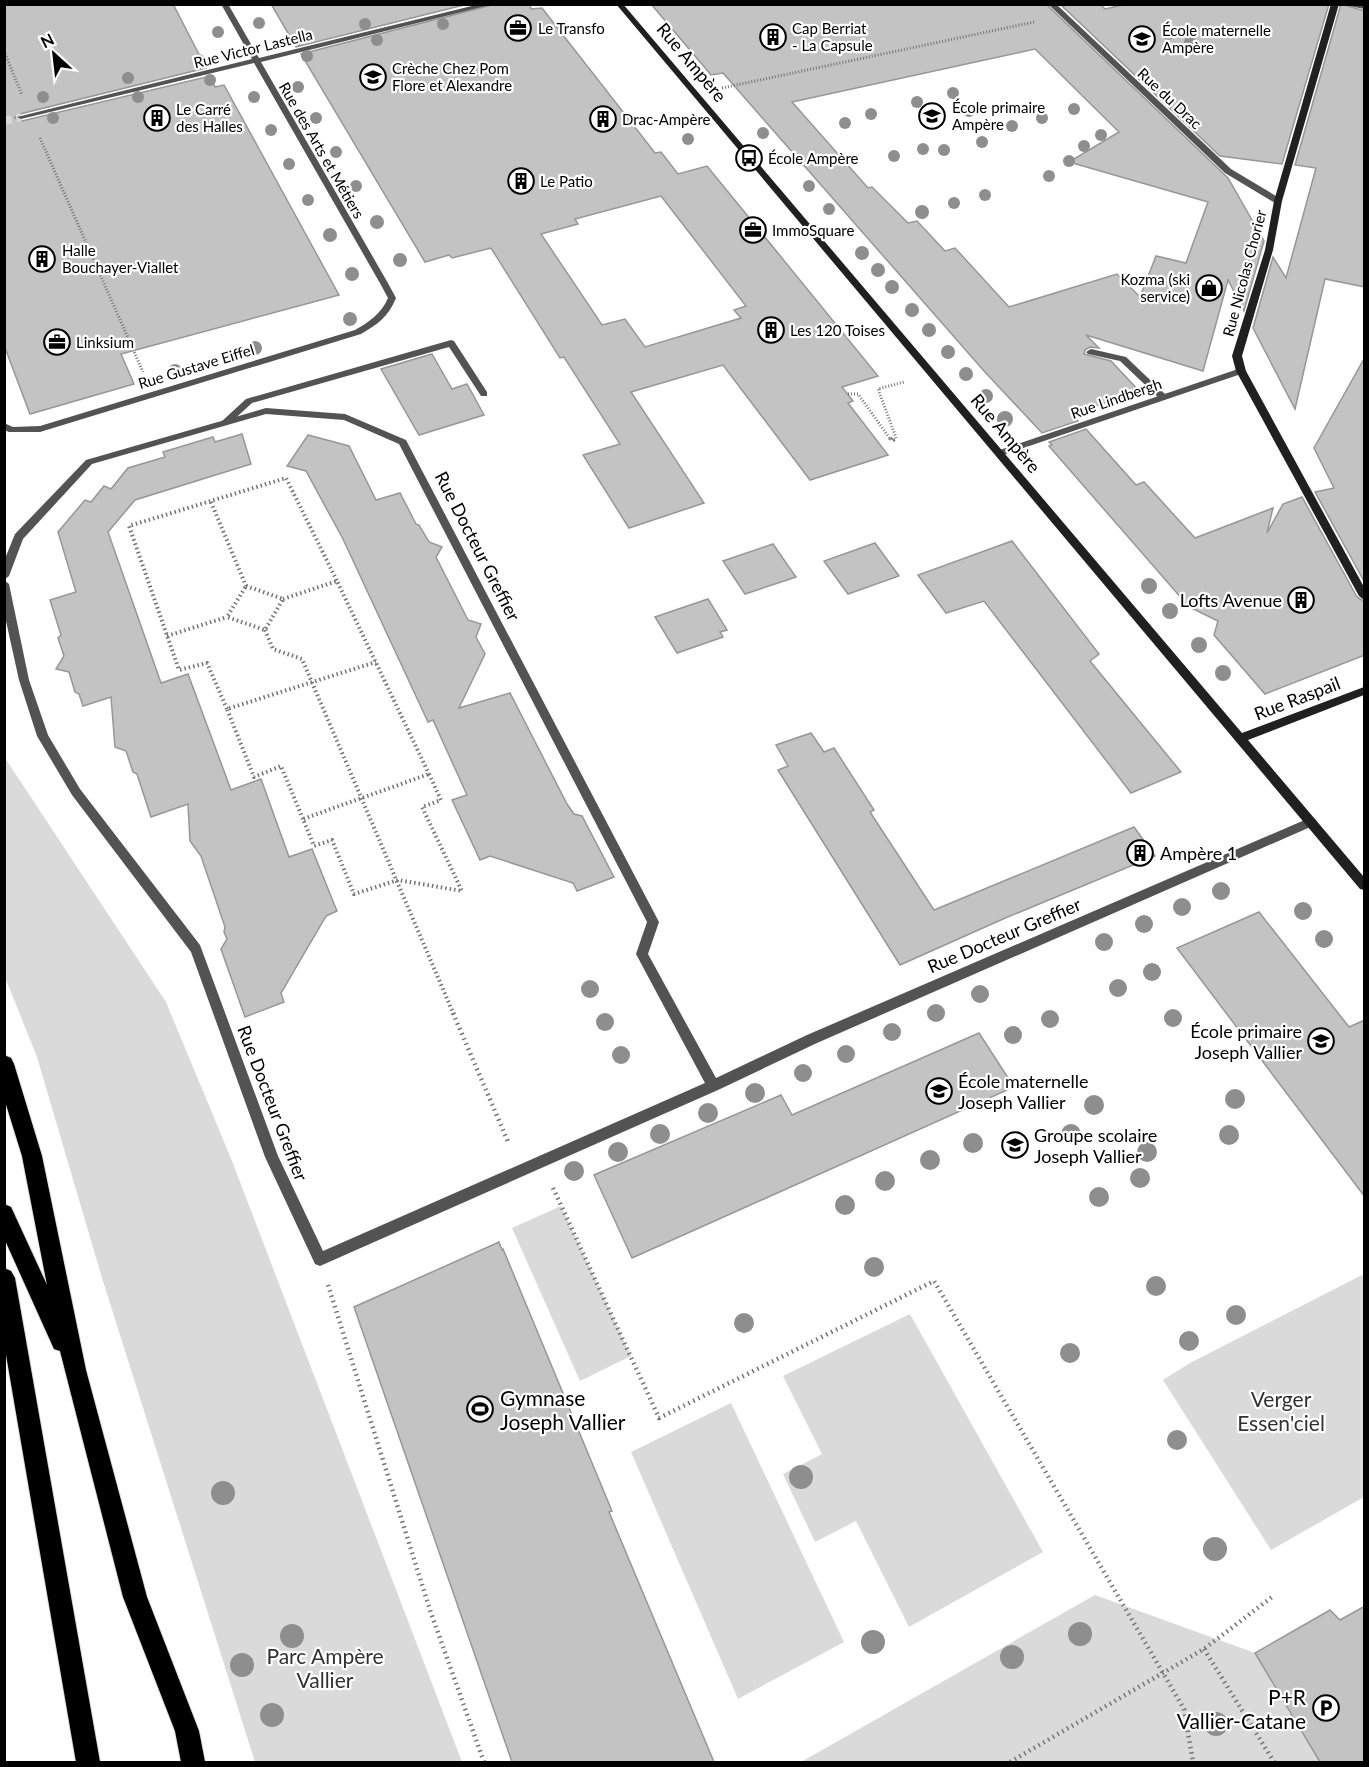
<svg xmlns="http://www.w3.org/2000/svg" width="1369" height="1767" viewBox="0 0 1369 1767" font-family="Lato,sans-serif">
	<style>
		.green { fill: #dadada }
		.building { fill: #c3c3c3; stroke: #979797; stroke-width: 1.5; fill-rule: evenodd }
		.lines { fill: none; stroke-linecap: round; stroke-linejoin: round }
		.street-tunnel { stroke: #d9d9d9; stroke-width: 8; stroke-dasharray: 8 4.5; stroke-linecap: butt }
		.highway-casing { stroke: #dbdbdb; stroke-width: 2 }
		.path-far2 { stroke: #757575; stroke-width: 3; stroke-dasharray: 1 2; stroke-linecap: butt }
		.path-far1 { stroke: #757575; stroke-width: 4; stroke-dasharray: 1.5 3; stroke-linecap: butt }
		.path { stroke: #757575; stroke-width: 4.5; stroke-dasharray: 1.5 4; stroke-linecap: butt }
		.lane { fill: #535353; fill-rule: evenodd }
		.street { fill: #535353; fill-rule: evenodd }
		.secondary { fill: #202020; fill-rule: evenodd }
		.highway { fill: #000; fill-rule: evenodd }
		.tree { fill: #8e8e8e }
		.labels { text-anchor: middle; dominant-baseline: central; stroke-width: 4.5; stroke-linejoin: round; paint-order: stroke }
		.far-poi-label { font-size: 15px; fill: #000; stroke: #fff; text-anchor: start }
		.far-street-label { font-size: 15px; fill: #000; stroke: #fff }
		.street-label { font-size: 18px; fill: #000; stroke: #fff }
		.poi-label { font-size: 18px; fill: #000; stroke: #fff; text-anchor: start }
		.near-poi-label { font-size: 21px; fill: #000; stroke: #fff; text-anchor: start }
		.near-park-label { font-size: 21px; fill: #313131; stroke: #fff }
	</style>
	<rect width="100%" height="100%" fill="#fff"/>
	<g class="green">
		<path d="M5 758 166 1002 232 1161 462 1762H255L102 1278 37 1057 5 977Z"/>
		<path d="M561 1206 631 1356 580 1381 512 1228Z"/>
		<path d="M1364 1274V1497L1271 1550 1163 1380 1190 1363Z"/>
		<path d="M910 1314 1043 1552 909 1627 856 1521 815 1542 783 1474 822 1454 783 1376Z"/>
		<path d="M731 1403 844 1642 738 1699 631 1452Z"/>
		<path d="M1095 1595 1255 1653 1320 1762H801Z"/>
	</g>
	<g class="building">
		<path d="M4 4H173L206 68 16 115 15 118 22 121 210 76 215 87 224 85 339 295 121 354 134 384 30 414 4 345Z"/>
		<path d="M271 4H468L296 47Z"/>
		<path d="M496 4H530L531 9 542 8 655 153 661 152 678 174 707 166 878 376 842 387 853 401 848 403 888 455 810 480 723 365 631 392 704 503 629 528 583 455 620 444 564 357 560 358 491 248 452 258 449 255 425 262 301 54ZM661 196 746 306 734 310 741 318 645 347 625 319 602 325 541 234 578 224 575 219Z"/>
		<path d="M651 4H1046L1228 178 1264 241 1244 311 1228 280 1203 371 1086 335 1099 348 1090 347 1085 350 1084 354 1111 361 1139 391 1072 414 1078 421 1042 433 984 371 723 73 711 75ZM1035 49 1119 132 1069 162 1208 202 1186 263 1156 256 1140 297 1117 274 1009 307 955 248 945 251 917 221 908 223 872 187 868 188 792 102Z"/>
		<path d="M1060 4H1100L1105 9 1127 4H1329L1282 164 1220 156Z"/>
		<path d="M1341 4 1365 11V287L1325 279 1295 409 1253 328 1273 257 1286 278 1316 168 1295 165Z"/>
		<path d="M432 354 452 389 467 384 484 415 419 435 381 369Z"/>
		<path d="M1365 357V583L1315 492 1334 488 1314 448Z"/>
		<path d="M1086 429 1136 485 1144 482 1195 538 1273 508 1267 533 1283 504 1302 497 1357 597 1365 602V655L1265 694 1214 635 1218 621 1189 607 1049 446 1052 445 1049 442Z"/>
		<path d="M242 434 251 464 135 500 108 532 161 683 188 674 231 790 261 779 289 857 312 849 337 911 326 916 281 993 284 1002 245 1017 221 949 227 939 224 932 225 927 201 856 190 841 188 804 151 817 137 774 133 772 126 751 115 747 111 697 83 706 79 694 75 692 69 672 56 669 64 656 58 638 61 635 50 600 76 592 58 532 85 500 91 502 104 486 111 489 128 468 165 457 163 452 213 437 215 442Z"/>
		<path d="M308 435 349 446 376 500 400 493 416 524 419 525 429 542 442 547 436 557 468 620 481 624 476 637 485 654 459 708 510 693 567 804 574 814 582 816 614 877 577 891 573 883 490 856 480 860 452 800 467 795 433 720 428 722 343 539 306 471 287 466Z"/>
		<path d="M1012 541 1099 654 1090 661 1181 772 1131 793 984 601 946 613 918 575Z"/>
		<path d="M875 543 899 576 848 594 824 561Z"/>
		<path d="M773 544 796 577 745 594 723 561Z"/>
		<path d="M708 599 727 630 720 632 723 637 677 653 655 617Z"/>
		<path d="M811 733 824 752 834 748 874 810 870 812 934 910 1134 827 1155 856 1003 919 900 965 778 770 788 766 776 745Z"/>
		<path d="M1259 912 1349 1027 1365 1020V1197L1177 948Z"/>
		<path d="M979 1033 1014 1087 632 1258 594 1175 781 1095 792 1115Z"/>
		<path d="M499 1242 502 1250 503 1249 612 1511 609 1512 714 1762H512L354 1307Z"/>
		<path d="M1365 1606V1762H1320L1255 1653 1330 1610 1340 1620Z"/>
	</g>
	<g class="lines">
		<path class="street-tunnel" d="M4 121 21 117"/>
		<g class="highway-casing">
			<g id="highway">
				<path d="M4 1055 11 1058 14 1064 42 1156 86 1370 147 1597 199 1731 205 1762H181L175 1731 123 1597 60 1351 54 1349 4 1238V1204L11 1207 47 1285 22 1156 4 1098Z"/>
				<path d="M4 1268 11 1271 15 1278 100 1762H76L4 1343Z"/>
			</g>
		</g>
		<g class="path-far2">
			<path d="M4 51 22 95"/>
			<path d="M722 88 1034 22"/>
			<path d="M40 138 143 372"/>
			<path d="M848 394H858L891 440"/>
			<path d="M894 440 896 439 894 432 878 389 904 382"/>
		</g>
		<g class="path-far1">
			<path d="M890 438 892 441 896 438"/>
			<path d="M211 502 246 586"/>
			<path d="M246 586 283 599 265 630 227 617Z"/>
			<path d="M283 599 337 581 429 774"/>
			<path d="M265 630 273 649 302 659 454 1015"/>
			<path d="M167 636 227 617"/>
			<path d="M227 709 207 663 179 670 129 526 286 478 337 581"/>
			<path d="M429 774 441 800 422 807 462 891 398 880 354 894 332 840 314 846 303 819Z"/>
			<path d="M303 819 281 766 254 777 227 709 376 662"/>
		</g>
		<g class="path">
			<path d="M453 1013 509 1144"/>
			<path d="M553 1188 659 1418 934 1281 1184 1709 1193 1762"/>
			<path d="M328 1285 431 1613 484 1762"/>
			<path d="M1204 1649 1274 1762"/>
			<path d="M1010 1762 1204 1649 1272 1597"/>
		</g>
		<g class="lane">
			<path d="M451 340 454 341 487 392V396H481L449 347 252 403 229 424H223L221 422 246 399Z"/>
			<path d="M1091 349 1126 357 1166 395V399H1160L1120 361 1088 354 1086 352Z"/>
		</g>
		<g class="street">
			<path d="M221 4H228L259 58 480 4H494L261 62 389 285 396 298C389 316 377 325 361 334L40 432H9L4 430V423L13 427 40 426 355 330C369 322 381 314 388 298L381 285 254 63 21 119 17 117 252 59Z"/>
			<path d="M1048 4H1056L1231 169 1281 199V203H1275L1225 173Z"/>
			<path d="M1350 4 1364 5V9L1350 6Z"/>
			<path d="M1241 368 1246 371 1244 373 1003 455H997L995 453 997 451Z"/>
			<path d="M266 408 345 414 406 440 659 922 648 954 716 1078 807 1035 1307 819H1315L1317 822 1315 825 817 1043 718 1090 320 1266 315 1264 265 1157 191 952 72 795 37 736 19 680 4 612V580L9 584 29 680 48 735 80 789 200 945 278 1156 323 1251 705 1083 636 954 647 922 399 444 344 420 266 414 92 464 23 539 9 576 4 580V561L15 534 86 460Z"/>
		</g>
		<g class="secondary">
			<path d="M616 4H623L1242 733 1364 687V695L1248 740 1364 877V890L1360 889Z"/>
			<path d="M1331 4H1339L1282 201 1273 250 1242 356 1246 371 1364 587V600L1359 596 1236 371 1232 356 1265 250 1274 201Z"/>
		</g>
		<use href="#highway" class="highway"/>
	</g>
	<g class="tree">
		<circle cx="259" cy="23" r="6"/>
		<circle cx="365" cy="24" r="6"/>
		<circle cx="443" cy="24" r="6"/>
		<circle cx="218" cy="32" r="6"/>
		<circle cx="1168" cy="34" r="6"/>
		<circle cx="298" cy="40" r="6"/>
		<circle cx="377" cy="40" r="6"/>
		<circle cx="1190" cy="42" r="6"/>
		<circle cx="307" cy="56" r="6"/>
		<circle cx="199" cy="60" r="6"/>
		<circle cx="128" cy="78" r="6"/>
		<circle cx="210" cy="80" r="6"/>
		<circle cx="298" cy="87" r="6"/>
		<circle cx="953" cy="93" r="6"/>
		<circle cx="43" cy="97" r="6"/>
		<circle cx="138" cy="97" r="6"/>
		<circle cx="254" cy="97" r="6"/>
		<circle cx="917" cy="102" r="6"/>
		<circle cx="1074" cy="109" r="6"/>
		<circle cx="969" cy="111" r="6"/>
		<circle cx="871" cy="114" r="6"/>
		<circle cx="53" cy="118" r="6"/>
		<circle cx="316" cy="118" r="6"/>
		<circle cx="1042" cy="118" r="6"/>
		<circle cx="931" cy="121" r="6"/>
		<circle cx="845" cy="123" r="6"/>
		<circle cx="1012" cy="126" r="6"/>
		<circle cx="271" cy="130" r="6"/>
		<circle cx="763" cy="133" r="6"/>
		<circle cx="1101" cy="135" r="6"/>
		<circle cx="688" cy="139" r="6"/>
		<circle cx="982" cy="142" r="6"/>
		<circle cx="1084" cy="146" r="6"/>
		<circle cx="923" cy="149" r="6"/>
		<circle cx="944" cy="150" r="6"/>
		<circle cx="336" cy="152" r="6"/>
		<circle cx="894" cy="156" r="6"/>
		<circle cx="1069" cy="161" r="6"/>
		<circle cx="289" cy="164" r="6"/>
		<circle cx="1049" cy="176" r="6"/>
		<circle cx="356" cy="186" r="6"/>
		<circle cx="809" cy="186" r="6"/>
		<circle cx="985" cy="195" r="6"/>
		<circle cx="308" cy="200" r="6"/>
		<circle cx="954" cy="203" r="6"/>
		<circle cx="829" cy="209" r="6"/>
		<circle cx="922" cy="212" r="7"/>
		<circle cx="377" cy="222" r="7"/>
		<circle cx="330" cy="235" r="7"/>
		<circle cx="862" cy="253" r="7"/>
		<circle cx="400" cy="260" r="7"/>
		<circle cx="878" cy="270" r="7"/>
		<circle cx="352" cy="274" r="7"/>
		<circle cx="892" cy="287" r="7"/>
		<circle cx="912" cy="310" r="7"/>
		<circle cx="350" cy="319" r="7"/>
		<circle cx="929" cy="330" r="7"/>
		<circle cx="255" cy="348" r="7"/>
		<circle cx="948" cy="352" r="7"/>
		<circle cx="175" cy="371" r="7"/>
		<circle cx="966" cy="374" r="7"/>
		<circle cx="986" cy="396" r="7"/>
		<circle cx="1005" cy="419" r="8"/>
		<circle cx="1149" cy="586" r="8"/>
		<circle cx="1170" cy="611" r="8"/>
		<circle cx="1199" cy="645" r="8"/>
		<circle cx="1223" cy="673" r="8"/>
		<circle cx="1221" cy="891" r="9"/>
		<circle cx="1182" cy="907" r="9"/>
		<circle cx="1303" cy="911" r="9"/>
		<circle cx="1144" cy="924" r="9"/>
		<circle cx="1324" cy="939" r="9"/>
		<circle cx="1104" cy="942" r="9"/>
		<circle cx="1152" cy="972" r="9"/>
		<circle cx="1118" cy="988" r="9"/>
		<circle cx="590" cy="989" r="9"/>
		<circle cx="980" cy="994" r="9"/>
		<circle cx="936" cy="1013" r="9"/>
		<circle cx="1173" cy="1018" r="9"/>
		<circle cx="1050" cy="1019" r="9"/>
		<circle cx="605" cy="1022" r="9"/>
		<circle cx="892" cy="1032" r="9"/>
		<circle cx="1013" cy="1035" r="9"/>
		<circle cx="846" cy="1054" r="9"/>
		<circle cx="621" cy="1055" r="9"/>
		<circle cx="803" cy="1073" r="9"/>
		<circle cx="755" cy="1093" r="10"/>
		<circle cx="1235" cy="1099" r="10"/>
		<circle cx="1094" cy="1105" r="10"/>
		<circle cx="708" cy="1113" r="10"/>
		<circle cx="660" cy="1134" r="10"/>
		<circle cx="1071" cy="1134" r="10"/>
		<circle cx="1229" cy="1135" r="10"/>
		<circle cx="973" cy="1143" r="10"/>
		<circle cx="618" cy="1152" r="10"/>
		<circle cx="1147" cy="1152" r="10"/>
		<circle cx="930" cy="1160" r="10"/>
		<circle cx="574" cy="1171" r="10"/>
		<circle cx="1140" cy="1178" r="10"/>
		<circle cx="885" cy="1181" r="10"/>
		<circle cx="1099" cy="1197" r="10"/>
		<circle cx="845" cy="1205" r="10"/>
		<circle cx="874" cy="1267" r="10"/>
		<circle cx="1156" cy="1286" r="10"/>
		<circle cx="1236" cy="1315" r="10"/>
		<circle cx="744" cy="1323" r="10"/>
		<circle cx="1189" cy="1341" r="10"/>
		<circle cx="1070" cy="1353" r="10"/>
		<circle cx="1177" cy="1440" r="10"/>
		<circle cx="801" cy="1477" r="12"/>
		<circle cx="223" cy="1493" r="12"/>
		<circle cx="1215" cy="1549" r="12"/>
		<circle cx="1080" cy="1634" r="12"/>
		<circle cx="292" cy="1636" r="12"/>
		<circle cx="873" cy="1642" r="12"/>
		<circle cx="1012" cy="1657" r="12"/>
		<circle cx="242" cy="1665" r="12"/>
		<circle cx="272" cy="1715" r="12"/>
		<circle cx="1216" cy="1724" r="12"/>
	</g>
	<defs>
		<g id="office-ring" transform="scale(1.35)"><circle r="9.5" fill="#fff" stroke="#000" stroke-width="1.5"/><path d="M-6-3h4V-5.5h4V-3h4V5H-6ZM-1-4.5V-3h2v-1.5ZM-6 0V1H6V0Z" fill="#000"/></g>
		<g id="building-ring" transform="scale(1.35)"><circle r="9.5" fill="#fff" stroke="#000" stroke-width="1.5"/><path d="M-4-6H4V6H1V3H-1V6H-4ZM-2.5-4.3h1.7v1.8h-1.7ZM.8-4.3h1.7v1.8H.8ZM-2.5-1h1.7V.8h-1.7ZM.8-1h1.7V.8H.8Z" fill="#000"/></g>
		<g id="school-ring" transform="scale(1.35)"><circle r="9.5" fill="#fff" stroke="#000" stroke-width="1.5"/><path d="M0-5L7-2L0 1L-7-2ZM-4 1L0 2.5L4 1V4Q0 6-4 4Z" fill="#000"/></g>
		<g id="bus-ring" transform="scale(1.35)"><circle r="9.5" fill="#fff" stroke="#000" stroke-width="1.5"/><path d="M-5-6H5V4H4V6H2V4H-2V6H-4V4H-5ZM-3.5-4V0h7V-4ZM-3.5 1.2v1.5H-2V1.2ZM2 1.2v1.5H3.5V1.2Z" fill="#000"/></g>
		<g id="shop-ring" transform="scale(1.35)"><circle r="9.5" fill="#fff" stroke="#000" stroke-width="1.5"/><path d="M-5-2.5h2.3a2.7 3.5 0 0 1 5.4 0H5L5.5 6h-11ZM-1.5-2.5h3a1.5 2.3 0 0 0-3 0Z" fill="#000"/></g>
		<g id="stadium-ring" transform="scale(1.35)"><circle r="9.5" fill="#fff" stroke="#000" stroke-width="1.5"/><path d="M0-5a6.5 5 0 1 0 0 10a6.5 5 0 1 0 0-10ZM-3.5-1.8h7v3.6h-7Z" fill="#000"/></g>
		<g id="parking-ring" transform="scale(1.35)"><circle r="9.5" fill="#fff" stroke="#000" stroke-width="1.5"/><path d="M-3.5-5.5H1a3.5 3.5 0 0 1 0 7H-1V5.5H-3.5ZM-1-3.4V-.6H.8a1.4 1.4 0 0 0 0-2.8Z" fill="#000"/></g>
	</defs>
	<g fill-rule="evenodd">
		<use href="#office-ring" x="518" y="28"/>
		<use href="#building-ring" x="773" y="37"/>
		<use href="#school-ring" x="1142" y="39"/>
		<use href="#school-ring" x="373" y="77"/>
		<use href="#school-ring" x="932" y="116"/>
		<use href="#building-ring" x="157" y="118"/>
		<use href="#building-ring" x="603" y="119"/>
		<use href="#bus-ring" x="749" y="158"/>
		<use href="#building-ring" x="521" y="181"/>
		<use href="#office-ring" x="753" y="230"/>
		<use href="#building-ring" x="42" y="259"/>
		<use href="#shop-ring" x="1209" y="288"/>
		<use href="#building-ring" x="771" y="330"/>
		<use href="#office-ring" x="57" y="342"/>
		<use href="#building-ring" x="1301" y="600"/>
		<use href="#building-ring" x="1140" y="853"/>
		<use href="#school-ring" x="1321" y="1041"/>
		<use href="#school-ring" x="939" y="1091"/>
		<use href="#school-ring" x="1015" y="1145"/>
		<use href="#stadium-ring" x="480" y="1409"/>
		<use href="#parking-ring" x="1326" y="1708"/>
	</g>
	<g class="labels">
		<g class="far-poi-label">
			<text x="538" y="28">Le Transfo</text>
			<text x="792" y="28">Cap Berriat<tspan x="792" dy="17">- La Capsule</tspan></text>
			<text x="1162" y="30">École maternelle<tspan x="1162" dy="17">Ampère</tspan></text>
			<text x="392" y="68">Crèche Chez Pom<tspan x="392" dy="17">Flore et Alexandre</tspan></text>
			<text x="952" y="107">École primaire<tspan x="952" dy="17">Ampère</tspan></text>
			<text x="176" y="109">Le Carré<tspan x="176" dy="17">des Halles</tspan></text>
			<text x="622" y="119">Drac-Ampère</text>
			<text x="768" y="158">École Ampère</text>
			<text x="540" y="181">Le Patio</text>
			<text x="772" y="230">ImmoSquare</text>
			<text x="62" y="250">Halle<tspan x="62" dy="17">Bouchayer-Viallet</tspan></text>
			<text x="1190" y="279" text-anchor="end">Kozma (ski<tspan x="1190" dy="17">service)</tspan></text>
			<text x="790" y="330">Les 120 Toises</text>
			<text x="76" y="342">Linksium</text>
		</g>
		<g class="far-street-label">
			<text transform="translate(253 48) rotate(-14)">Rue Victor Lastella</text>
			<text transform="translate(1170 98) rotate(43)">Rue du Drac</text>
			<text transform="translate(322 150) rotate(60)">Rue des Arts et Métiers</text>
			<text transform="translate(1244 273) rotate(-75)">Rue Nicolas Chorier</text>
			<text transform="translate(196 366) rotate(-17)">Rue Gustave Eiffel</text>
			<text transform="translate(1116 398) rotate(-19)">Rue Lindbergh</text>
		</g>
		<g class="street-label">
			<text transform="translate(692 62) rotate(50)">Rue Ampère</text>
			<text transform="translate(1006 433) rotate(50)">Rue Ampère</text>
			<text transform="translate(478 546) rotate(63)">Rue Docteur Greffier</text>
			<text transform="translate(1297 698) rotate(-21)">Rue Raspail</text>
			<text transform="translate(1004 935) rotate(-23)">Rue Docteur Greffier</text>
			<text transform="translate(273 1103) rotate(69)">Rue Docteur Greffier</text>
		</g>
		<g class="poi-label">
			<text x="1282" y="600" text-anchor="end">Lofts Avenue</text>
			<text x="1160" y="853">Ampère 1</text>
			<text x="1302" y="1031" text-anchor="end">École primaire<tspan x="1302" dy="21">Joseph Vallier</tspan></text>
			<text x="958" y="1081">École maternelle<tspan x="958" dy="21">Joseph Vallier</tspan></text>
			<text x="1034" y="1135">Groupe scolaire<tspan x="1034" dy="21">Joseph Vallier</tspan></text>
		</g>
		<g class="near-poi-label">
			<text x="500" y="1397">Gymnase<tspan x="500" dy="24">Joseph Vallier</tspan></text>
			<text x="1306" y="1696" text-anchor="end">P+R<tspan x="1306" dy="24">Vallier-Catane</tspan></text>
		</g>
		<g class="near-park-label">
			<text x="1281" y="1398">Verger<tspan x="1281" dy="24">Essen'ciel</tspan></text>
			<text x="325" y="1655">Parc Ampère<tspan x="325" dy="24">Vallier</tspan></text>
		</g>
	</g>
	<rect width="1369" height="1767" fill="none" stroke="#000000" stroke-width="12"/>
	<g transform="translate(54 54) rotate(333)" stroke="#ffffff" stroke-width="4.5" paint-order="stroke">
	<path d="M0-4.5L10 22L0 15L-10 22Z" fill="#000000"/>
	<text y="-9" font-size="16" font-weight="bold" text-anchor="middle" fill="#000000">N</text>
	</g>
</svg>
